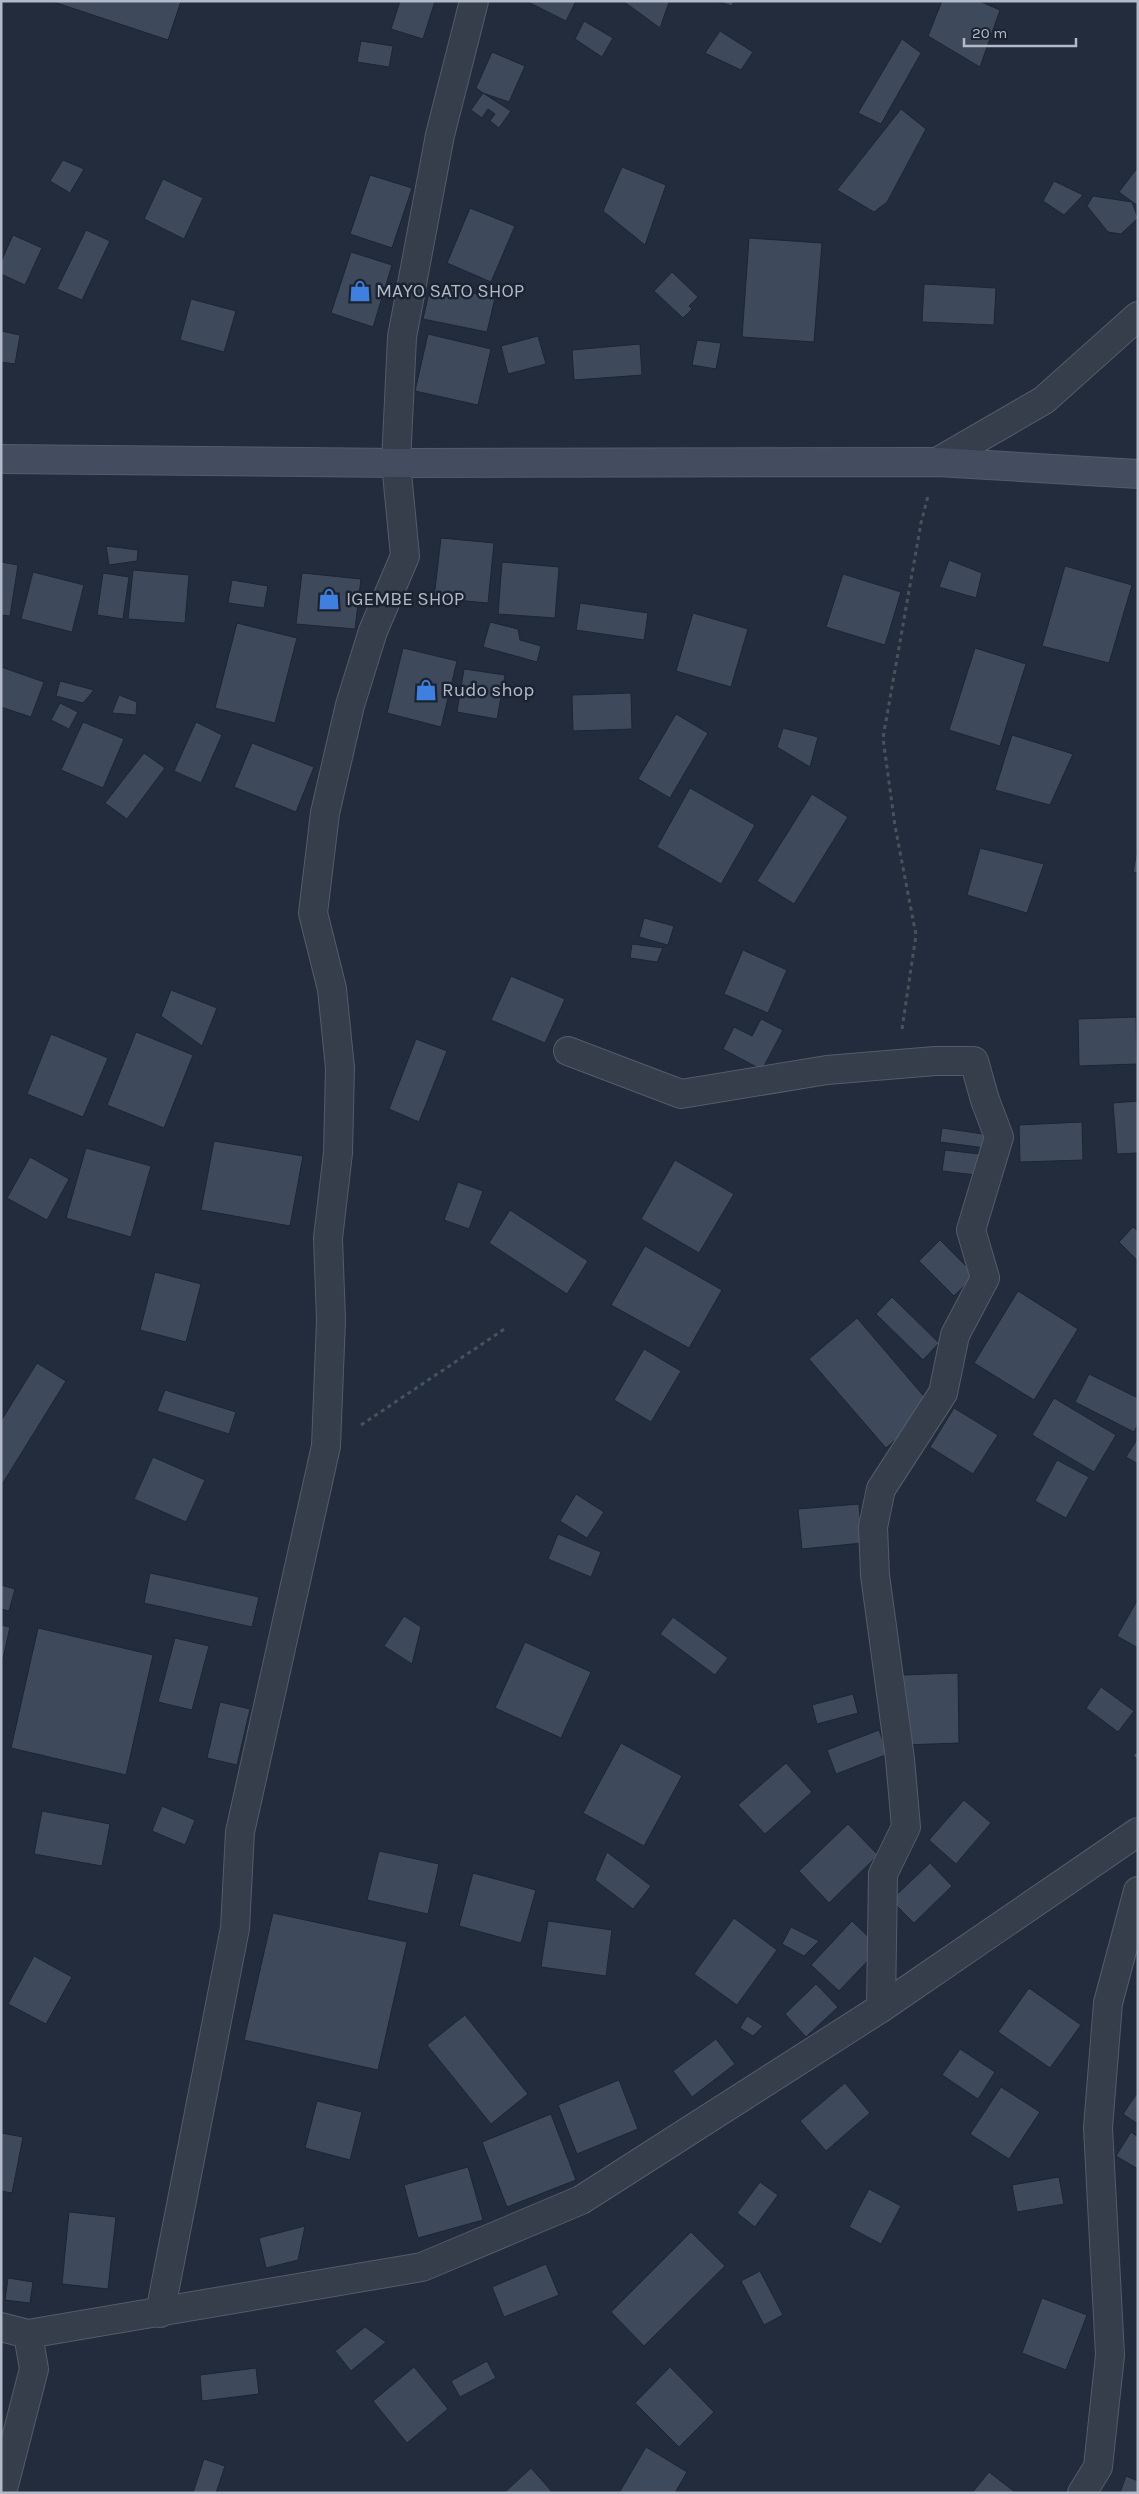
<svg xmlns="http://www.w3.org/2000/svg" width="1139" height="2494" viewBox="0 0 1139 2494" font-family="Karla,sans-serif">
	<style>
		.building { fill: #3e4a5b; stroke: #1d2533 }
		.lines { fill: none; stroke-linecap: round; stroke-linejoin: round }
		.minor-casing { stroke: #545c6a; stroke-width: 30 }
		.secondary-casing { stroke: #545c6a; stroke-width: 30 }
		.path { stroke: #42565a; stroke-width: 3; stroke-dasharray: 4 4; stroke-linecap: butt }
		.minor { stroke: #363e4c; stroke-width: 28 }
		.secondary { stroke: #444d5f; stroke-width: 28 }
		.labels { text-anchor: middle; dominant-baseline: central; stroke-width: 5; stroke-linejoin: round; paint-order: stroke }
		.poi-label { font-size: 19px; fill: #b2b9c8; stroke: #1b2331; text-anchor: start }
	</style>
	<rect width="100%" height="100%" fill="#222c3c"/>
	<g class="building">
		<path d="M51 1H181L168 40Z"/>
		<path d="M400 1H435L423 39 391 29Z"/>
		<path d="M526 1H576L566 21Z"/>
		<path d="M623 1H668L669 2 660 28Z"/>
		<path d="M717 1H734L732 6Z"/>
		<path d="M942 1H979L1000 10 980 67 928 36Z"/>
		<path d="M584 21 613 38 602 57 575 39Z"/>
		<path d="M720 31 753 52 741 70 705 53Z"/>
		<path d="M902 39 921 53 881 124 858 113Z"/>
		<path d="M361 41 393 46 389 67 357 62Z"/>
		<path d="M492 52 525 66 509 102 483 93 476 88Z"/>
		<path d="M483 93 511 111 499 128 490 121 495 114 488 109 482 118 471 110Z"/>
		<path d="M901 109 926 129 887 202 874 212 837 190Z"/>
		<path d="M63 160 84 169 70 193 50 181Z"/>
		<path d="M622 167 666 185 645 245 603 211Z"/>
		<path d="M1138 167V206L1119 192Z"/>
		<path d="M370 175 412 188 392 248 350 234Z"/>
		<path d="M163 179 203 198 184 239 144 219Z"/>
		<path d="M1054 181 1083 195 1064 215 1043 201Z"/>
		<path d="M1093 196 1132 202 1138 218 1121 234 1108 232 1087 206Z"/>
		<path d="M470 208 515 226 491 282 447 263Z"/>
		<path d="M86 230 110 241 82 300 57 289Z"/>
		<path d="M13 235 42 248 25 285 1 274V262Z"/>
		<path d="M749 238 822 243 814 342 742 337Z"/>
		<path d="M351 252 392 265 373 327 331 313Z"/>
		<path d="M672 272 698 297 689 306 692 309 683 318 654 291Z"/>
		<path d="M431 284 495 298 487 332 423 319Z"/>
		<path d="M924 284 996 288 994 325 922 322Z"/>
		<path d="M191 299 236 311 224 352 180 340Z"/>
		<path d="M1 331 20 335 15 364 1 362Z"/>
		<path d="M428 334 491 349 478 405 415 391Z"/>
		<path d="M538 336 546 364 508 374 501 346Z"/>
		<path d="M697 340 721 343 716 369 692 365Z"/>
		<path d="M640 344 642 375 574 380 572 350Z"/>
		<path d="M441 538 494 543 488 603 434 598Z"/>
		<path d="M106 546 138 550 137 561 109 565Z"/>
		<path d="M949 560 982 573 976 598 939 587Z"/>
		<path d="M1 562 18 565 10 616 1 615Z"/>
		<path d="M502 562 559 567 555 618 498 614Z"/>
		<path d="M1065 566 1132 585 1109 663 1042 646Z"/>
		<path d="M133 570 189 575 185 623 128 619Z"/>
		<path d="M33 572 84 585 72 632 21 619Z"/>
		<path d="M103 573 129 577 123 619 97 615Z"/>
		<path d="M302 573 361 579 355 629 296 624Z"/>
		<path d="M843 574 901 592 885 645 826 627Z"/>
		<path d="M232 580 268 586 264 608 228 603Z"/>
		<path d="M580 603 648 613 644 640 576 630Z"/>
		<path d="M693 613 748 629 731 687 676 671Z"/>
		<path d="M490 622 518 629 520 640 541 646 537 662 483 647Z"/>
		<path d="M237 623 297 638 275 723 215 708Z"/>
		<path d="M403 648 457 661 441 727 387 713Z"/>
		<path d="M975 648 1026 664 1000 746 949 730Z"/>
		<path d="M1 667 44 682 31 717 1 707Z"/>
		<path d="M464 669 505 675 497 719 457 712Z"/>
		<path d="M60 681 94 690 83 703 56 696Z"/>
		<path d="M631 693 632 729 573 731 572 695Z"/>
		<path d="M119 695 137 702 136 715 112 713Z"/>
		<path d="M60 703 78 712 69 729 51 720Z"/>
		<path d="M676 714 708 733 670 798 638 779Z"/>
		<path d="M83 722 124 739 103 788 61 770Z"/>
		<path d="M196 722 222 735 201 783 174 771Z"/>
		<path d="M783 728 818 737 810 767 777 747Z"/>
		<path d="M1012 735 1073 754 1050 805 995 790Z"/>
		<path d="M252 743 314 767 296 812 234 787Z"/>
		<path d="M144 753 165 768 127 819 105 803Z"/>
		<path d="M690 788 755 825 721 884 657 847Z"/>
		<path d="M812 794 848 817 794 904 757 881Z"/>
		<path d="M1138 846V873L1133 872Z"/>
		<path d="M980 848 1044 864 1027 913 967 895Z"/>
		<path d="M644 918 674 926 668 945 639 937Z"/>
		<path d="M632 944 663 948 657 962 630 958Z"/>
		<path d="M743 950 787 970 768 1013 724 994Z"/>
		<path d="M511 976 565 999 545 1043 491 1020Z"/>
		<path d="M171 990 217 1008 202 1046 161 1016Z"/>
		<path d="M1136 1017 1137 1064 1079 1066 1078 1019Z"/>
		<path d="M761 1019 783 1030 762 1070 723 1049 734 1027 752 1036Z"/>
		<path d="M136 1032 193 1055 164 1128 107 1105Z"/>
		<path d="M51 1034 108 1058 83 1117 27 1094Z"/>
		<path d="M416 1039 447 1051 419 1122 389 1109Z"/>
		<path d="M1138 1101V1153L1117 1154 1113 1103Z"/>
		<path d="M1082 1122 1083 1160 1020 1162 1019 1125Z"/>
		<path d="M942 1128 990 1135 993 1149 940 1142Z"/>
		<path d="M214 1141 303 1156 290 1226 201 1210Z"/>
		<path d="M86 1148 151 1166 131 1237 66 1218Z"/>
		<path d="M945 1150 987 1155 984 1176 942 1171Z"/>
		<path d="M30 1157 69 1179 47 1220 7 1198Z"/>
		<path d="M675 1160 734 1194 699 1253 641 1219Z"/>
		<path d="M458 1182 483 1191 469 1229 444 1220Z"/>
		<path d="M510 1210 588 1261 567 1294 489 1243Z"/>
		<path d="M1133 1227 1138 1231V1261L1119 1242Z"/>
		<path d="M940 1240 975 1275 954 1296 919 1261Z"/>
		<path d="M645 1246 722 1290 689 1348 611 1305Z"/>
		<path d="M155 1272 201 1284 186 1342 140 1330Z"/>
		<path d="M1018 1291 1078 1329 1034 1400 974 1363Z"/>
		<path d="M892 1297 939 1343 923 1360 876 1314Z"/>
		<path d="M857 1318 933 1407 886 1448 809 1359Z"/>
		<path d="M644 1349 681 1371 651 1422 614 1400Z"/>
		<path d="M37 1363 66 1381 1 1486V1421Z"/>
		<path d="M1089 1374 1138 1398V1424L1134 1432 1075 1402Z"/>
		<path d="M165 1390 236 1412 229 1434 157 1411Z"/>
		<path d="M1054 1398 1116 1435 1094 1472 1032 1435Z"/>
		<path d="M954 1408 998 1435 973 1474 930 1447Z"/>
		<path d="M1138 1438V1464L1126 1457Z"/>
		<path d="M153 1457 205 1480 186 1522 134 1499Z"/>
		<path d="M1057 1460 1089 1477 1066 1518 1035 1501Z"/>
		<path d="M576 1494 604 1512 587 1538 560 1521Z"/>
		<path d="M859 1504 862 1543 802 1549 798 1509Z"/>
		<path d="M558 1534 601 1552 591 1577 548 1559Z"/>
		<path d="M150 1573 259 1597 252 1627 144 1603Z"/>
		<path d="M1 1585 15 1589 9 1611 1 1609Z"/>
		<path d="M1138 1599V1648L1117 1636Z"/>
		<path d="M404 1616 421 1627 412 1664 384 1646Z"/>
		<path d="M673 1617 728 1658 715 1675 660 1634Z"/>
		<path d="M1 1625 10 1627 1 1667Z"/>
		<path d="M38 1628 153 1655 126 1775 11 1748Z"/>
		<path d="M175 1638 209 1646 192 1710 158 1702Z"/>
		<path d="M525 1642 591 1672 561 1738 495 1708Z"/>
		<path d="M958 1673 959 1743 904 1745 903 1675Z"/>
		<path d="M1101 1687 1134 1711 1118 1732 1086 1708Z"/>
		<path d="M853 1694 858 1713 817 1724 812 1705Z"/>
		<path d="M220 1702 250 1709 237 1765 207 1758Z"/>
		<path d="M879 1730 888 1754 836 1774 827 1750Z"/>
		<path d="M621 1743 682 1776 644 1846 583 1813Z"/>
		<path d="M1138 1751V1761L1133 1755Z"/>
		<path d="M786 1763 812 1792 765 1834 738 1805Z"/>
		<path d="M964 1800 991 1823 956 1864 929 1840Z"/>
		<path d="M162 1806 195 1820 185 1845 152 1831Z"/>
		<path d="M42 1811 110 1824 102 1866 34 1854Z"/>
		<path d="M848 1824 878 1855 829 1903 799 1871Z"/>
		<path d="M379 1851 439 1864 428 1914 367 1900Z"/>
		<path d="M607 1852 651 1886 633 1909 595 1880Z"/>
		<path d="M930 1863 952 1886 914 1923 891 1900Z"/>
		<path d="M473 1873 536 1890 521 1943 459 1926Z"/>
		<path d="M273 1913 407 1942 378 2070 244 2040Z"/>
		<path d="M734 1918 777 1950 737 2005 694 1974Z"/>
		<path d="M548 1921 612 1930 606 1976 541 1967Z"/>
		<path d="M852 1921 880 1948 839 1991 811 1965Z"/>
		<path d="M791 1927 819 1941 804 1956 782 1944Z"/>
		<path d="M34 1956 72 1977 46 2024 8 2004Z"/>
		<path d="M816 1984 838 2007 806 2037 785 2014Z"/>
		<path d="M1029 1988 1081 2025 1050 2068 998 2032Z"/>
		<path d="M465 2015 528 2094 491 2124 427 2045Z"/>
		<path d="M747 2016 763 2026 753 2036 740 2028Z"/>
		<path d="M716 2039 735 2064 692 2097 673 2071Z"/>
		<path d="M960 2049 995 2072 978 2099 942 2075Z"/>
		<path d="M619 2080 638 2129 577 2154 558 2105Z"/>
		<path d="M845 2083 870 2113 826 2151 800 2121Z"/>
		<path d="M1001 2087 1040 2112 1009 2159 970 2134Z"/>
		<path d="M1138 2092V2124L1123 2114Z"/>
		<path d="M317 2101 362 2112 350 2160 305 2148Z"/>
		<path d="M551 2114 576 2180 507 2207 482 2142Z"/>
		<path d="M1131 2132 1138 2137V2169L1116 2156Z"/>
		<path d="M1 2133 23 2137 12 2193 1 2191Z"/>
		<path d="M468 2167 483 2220 418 2238 404 2185Z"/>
		<path d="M1059 2177 1064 2204 1017 2212 1012 2185Z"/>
		<path d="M760 2182 778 2195 755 2227 737 2213Z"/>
		<path d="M869 2189 901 2206 881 2244 849 2227Z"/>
		<path d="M69 2212 116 2217 108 2289 62 2284Z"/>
		<path d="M305 2226 298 2260 266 2268 259 2238Z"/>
		<path d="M691 2232 725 2266 644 2346 611 2312Z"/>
		<path d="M546 2264 559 2295 504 2317 492 2287Z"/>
		<path d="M760 2271 783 2315 764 2325 741 2281Z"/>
		<path d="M8 2278 33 2282 30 2303 5 2300Z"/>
		<path d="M1042 2298 1087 2315 1066 2370 1022 2353Z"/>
		<path d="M365 2327 386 2342 351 2371 335 2351Z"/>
		<path d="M487 2361 496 2378 460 2397 451 2381Z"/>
		<path d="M414 2367 448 2409 407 2443 373 2401Z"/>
		<path d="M670 2367 714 2412 679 2447 635 2403Z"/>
		<path d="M256 2368 259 2394 202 2401 200 2375Z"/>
		<path d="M646 2447 687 2472 675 2493H619Z"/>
		<path d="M204 2459 225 2466 216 2493H193Z"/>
		<path d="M531 2468 553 2493H504Z"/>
		<path d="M989 2472 1016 2493H972Z"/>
		<path d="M1126 2476 1138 2481V2493H1120Z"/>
	</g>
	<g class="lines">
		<g class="minor-casing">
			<g id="minor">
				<path d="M937 462 1044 400 1138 316"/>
				<path d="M568 1051 681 1094 827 1070 935 1061H974L985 1100 999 1137 971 1230 985 1278 955 1335 943 1393 881 1489 873 1527 875 1575 900 1759 906 1827 883 1874 881 2008"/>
				<path d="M160 2313 235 1928 240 1832 326 1446 331 1320 328 1238 338 1153 340 1068 332 989 313 913 325 813 350 705 373 631 405 556 396 463 402 337 440 135 474 1"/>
				<path d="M1 2327 28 2334 422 2267 581 2200 881 2008 1138 1832"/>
				<path d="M2 2493 34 2369 28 2334"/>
				<path d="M1082 2493 1098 2467 1110 2355 1098 2128 1108 2003 1138 1891"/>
			</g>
		</g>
		<g class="secondary-casing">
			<path id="secondary" d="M1 459 396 463 937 462 1138 474"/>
		</g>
		<g class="path">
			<path d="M902 1029 916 935 895 826 883 738 921 523 928 496"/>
			<path d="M361 1425 506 1328"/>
		</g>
		<use href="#minor" class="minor"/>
		<use href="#secondary" class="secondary"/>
	</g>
	<defs>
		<g id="shop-bare" transform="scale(1.725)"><path d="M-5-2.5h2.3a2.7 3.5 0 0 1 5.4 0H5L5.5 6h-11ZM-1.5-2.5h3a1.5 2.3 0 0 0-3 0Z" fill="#3f7fe0" stroke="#1b2331" stroke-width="2.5" paint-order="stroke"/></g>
	</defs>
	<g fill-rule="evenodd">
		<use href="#shop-bare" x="360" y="291"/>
		<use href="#shop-bare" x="329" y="599"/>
		<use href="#shop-bare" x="426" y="690"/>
	</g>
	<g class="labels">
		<g class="poi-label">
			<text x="376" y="291">MAYO SATO SHOP</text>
			<text x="346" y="599">IGEMBE SHOP</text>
			<text x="442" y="690">Rudo shop</text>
		</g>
	</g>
	<rect width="1139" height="2494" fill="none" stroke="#b2b9c8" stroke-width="5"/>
	<path d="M964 38v8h112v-8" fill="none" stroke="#b2b9c8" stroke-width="2.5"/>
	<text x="972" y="38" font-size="15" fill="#b2b9c8" stroke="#1b2331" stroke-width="4" paint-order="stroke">20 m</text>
</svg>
